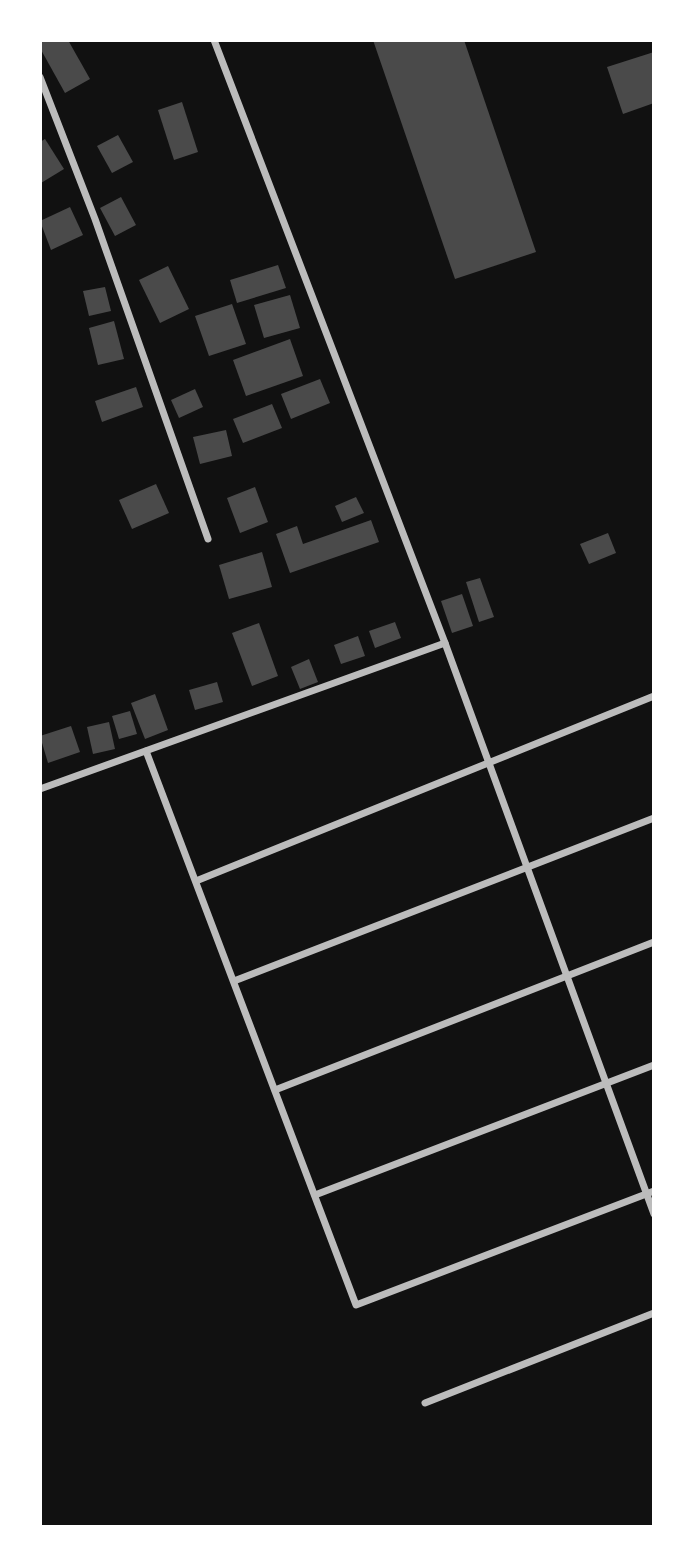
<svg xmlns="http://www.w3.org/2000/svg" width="694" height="1567" viewBox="0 0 694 1567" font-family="'Varela Round',sans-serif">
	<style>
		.building { fill: #4a4a4a }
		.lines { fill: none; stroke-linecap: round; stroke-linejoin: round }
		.minor { stroke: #bcbcbc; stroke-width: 7 }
	</style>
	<rect width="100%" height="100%" fill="#111"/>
	<g class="building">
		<path d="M40 40H68L90 79 65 93 40 48Z"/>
		<path d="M373 40H464L536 252 455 279Z"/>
		<path d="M654 52V103L623 114 607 67Z"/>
		<path d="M182 102 198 152 174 160 158 110Z"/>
		<path d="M118 135 133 162 112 173 97 146Z"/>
		<path d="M45 139 64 169 41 183 40 142Z"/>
		<path d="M121 197 136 225 115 236 100 208Z"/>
		<path d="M70 207 83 235 51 250 40 221Z"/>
		<path d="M278 265 286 288 237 303 230 280Z"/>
		<path d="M168 266 189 309 160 323 139 280Z"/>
		<path d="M105 287 111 311 89 316 83 291Z"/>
		<path d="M290 295 300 328 264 338 254 305Z"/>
		<path d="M232 304 246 344 209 356 195 316Z"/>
		<path d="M114 321 124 359 98 365 89 328Z"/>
		<path d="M290 339 303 376 246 396 233 360Z"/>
		<path d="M320 379 330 403 291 419 281 394Z"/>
		<path d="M136 387 143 407 102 422 95 401Z"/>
		<path d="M195 389 203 407 179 418 171 400Z"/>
		<path d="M272 404 282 428 243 443 233 419Z"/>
		<path d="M226 430 232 456 200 464 193 437Z"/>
		<path d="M156 484 169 513 132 529 119 500Z"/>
		<path d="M255 487 268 522 240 533 227 498Z"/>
		<path d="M356 497 364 513 342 522 335 506Z"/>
		<path d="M371 520 379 542 290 573 276 534 297 526 303 544Z"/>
		<path d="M608 533 616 553 589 564 580 544Z"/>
		<path d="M262 552 272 587 229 599 219 565Z"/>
		<path d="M480 578 494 617 479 622 466 582Z"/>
		<path d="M462 594 473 626 452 633 441 601Z"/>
		<path d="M395 622 401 638 375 648 369 631Z"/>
		<path d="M259 623 278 676 252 686 232 633Z"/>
		<path d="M358 636 365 656 341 664 334 645Z"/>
		<path d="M309 659 318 682 300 689 291 667Z"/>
		<path d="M217 682 223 702 195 710 189 690Z"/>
		<path d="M155 694 168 730 145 739 131 703Z"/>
		<path d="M130 711 137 734 119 739 112 716Z"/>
		<path d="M109 722 115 749 93 754 87 727Z"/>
		<path d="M71 726 80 752 48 763 40 736Z"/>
	</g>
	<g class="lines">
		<g class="minor">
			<path d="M214 40 445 643 654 1214"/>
			<path d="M40 77 95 219 208 539"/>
			<path d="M146 751 356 1305 654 1191"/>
			<path d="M40 789 445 643"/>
			<path d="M196 881 654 696"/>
			<path d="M234 981 654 818"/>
			<path d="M275 1090 654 942"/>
			<path d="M315 1195 654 1065"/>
			<path d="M425 1403 654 1313"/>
		</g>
	</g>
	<rect width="694" height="1567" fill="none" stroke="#ffffff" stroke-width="84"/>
</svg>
